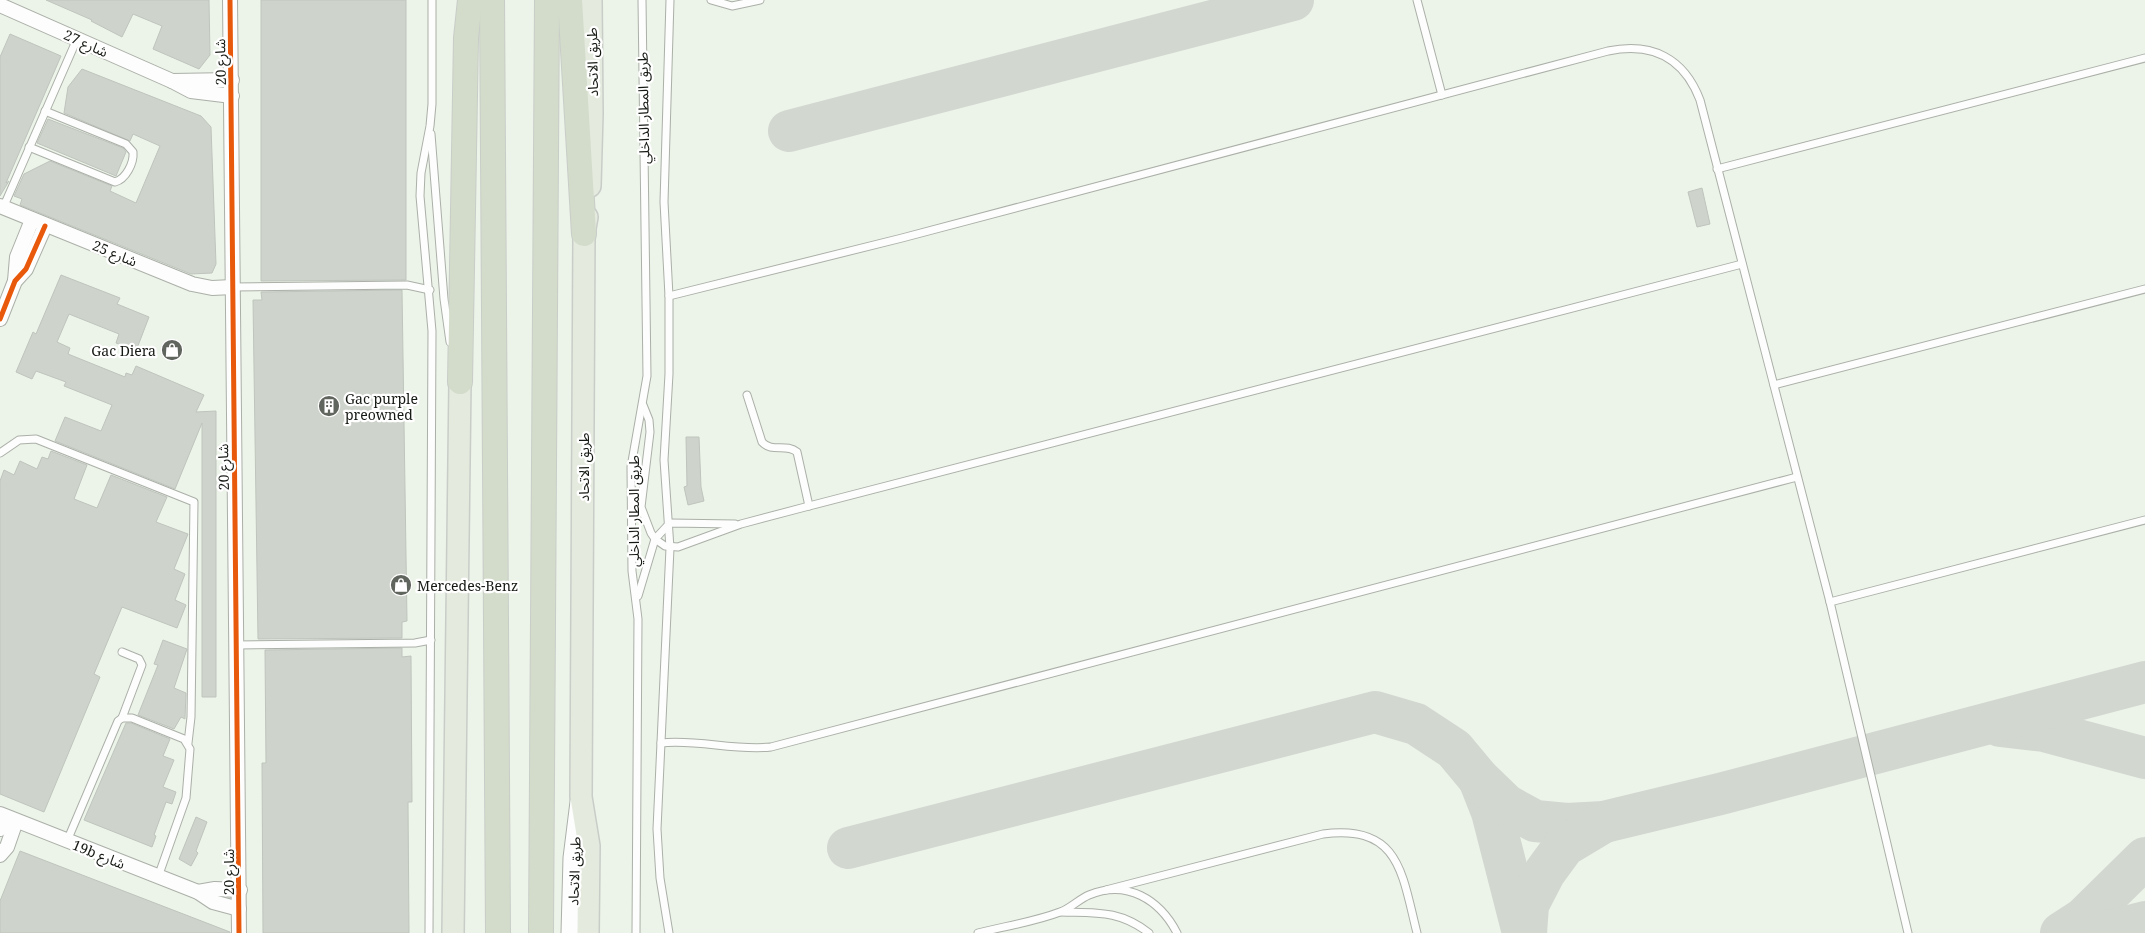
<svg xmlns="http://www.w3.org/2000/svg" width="2145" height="933" viewBox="0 0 2145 933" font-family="'Noto Serif','Noto Sans Arabic',serif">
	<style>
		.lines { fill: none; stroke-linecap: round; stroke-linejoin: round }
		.taxiway { stroke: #d2d7d0; stroke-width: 42 }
		.building { fill: #ced4cb; stroke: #bfc5bd }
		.lane-casing { stroke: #abb0a8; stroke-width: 9 }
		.street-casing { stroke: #abb0a8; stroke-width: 16 }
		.secondary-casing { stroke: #abb0a8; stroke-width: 21 }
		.primary-casing { stroke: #c9cdc8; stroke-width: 24 }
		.highway-casing { stroke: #c9cdc8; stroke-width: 26 }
		.lane { stroke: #fcfdfc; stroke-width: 7 }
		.street { stroke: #fcfdfc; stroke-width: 14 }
		.secondary { stroke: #fcfdfc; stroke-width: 19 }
		.primary { stroke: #e4eade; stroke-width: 21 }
		.highway { stroke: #d3dccb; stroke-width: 24 }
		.cycleway-casing { stroke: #fff; stroke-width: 8 }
		.cycleway { stroke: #e8590c; stroke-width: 5 }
		.labels { text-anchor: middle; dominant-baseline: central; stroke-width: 4.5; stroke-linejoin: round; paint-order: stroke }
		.street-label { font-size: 14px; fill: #151913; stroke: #fff }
		.poi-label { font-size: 14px; fill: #151913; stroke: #fff; text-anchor: start }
	</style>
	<rect width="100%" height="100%" fill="#ecf3e8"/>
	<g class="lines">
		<g class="taxiway">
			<path d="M789 131 1293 0"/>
			<path d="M2000 726 2044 731 2145 758"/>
			<path d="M1479 779 1492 812 1523 933"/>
			<path d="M848 848 1375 712 1416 724 1454 749 1479 779 1506 805 1535 821 1567 824 1604 822 1720 794 2145 682"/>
			<path d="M1526 933 1528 905 1545 872 1564 846 1604 822"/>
			<path d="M2061 933 2084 918 2145 858"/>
			<path d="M2102 933 2145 922"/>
		</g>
	</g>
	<g class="building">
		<path d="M46 0H209L210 55 199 69 153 49 162 26 133 14 122 37 91 21 92 20Z"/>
		<path d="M261 0H406V280L261 281Z"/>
		<path d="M10 34 61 56 6 183 9 181 0 196V57Z"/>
		<path d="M82 69 201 116 211 127 216 264 212 273 191 274 20 205 22 199 14 196 24 174 50 161 112 186 110 191 136 203 160 146 133 134 130 141 64 113 68 87Z"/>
		<path d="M48 119 123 148 126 152 116 176 37 143Z"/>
		<path d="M1702 188 1710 224 1697 227 1688 192Z"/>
		<path d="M61 275 120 298 117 304 149 317 136 351 116 343 119 334 69 314 57 342 70 348 68 354 125 377 126 373 132 375 136 366 204 395 196 412 216 411V697H202V423L175 489 55 441 65 417 101 431 112 405 64 386 66 382 36 371 32 379 16 372 33 332 36 334Z"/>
		<path d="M402 290 407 621 402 622V638L258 639 253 300H262L261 292Z"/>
		<path d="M686 437H699L701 487 704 501 688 505 684 487 687 486Z"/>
		<path d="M51 451 87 465 74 499 97 508 111 475 167 497 156 522 188 534 174 569 185 574 175 600 186 605 177 628 122 607 94 674 100 677 44 812 0 794V481L4 470 14 475 20 461 37 469 42 457 48 459Z"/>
		<path d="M163 640 187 649 174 688 186 693 185 719 181 717 174 729 138 715 158 665 154 664Z"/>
		<path d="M402 648V657L411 656 412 802H408L409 933H263L262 763H266L265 650Z"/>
		<path d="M126 723H131L170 739 163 756 174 760 163 787 176 792 172 804 166 802 154 835 156 836 152 847 84 820Z"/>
		<path d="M196 817 207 822 196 851 198 853 191 866 179 859Z"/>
		<path d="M20 851 230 932V933H0V901Z"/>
	</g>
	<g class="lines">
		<g class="lane-casing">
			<g id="lane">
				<path d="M711 0 732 6 760 0"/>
				<path d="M1417 0 1442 95"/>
				<path d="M431 134 444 299 450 342"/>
				<path d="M29 147 115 182C126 179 134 163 133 152L126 144 45 111"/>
				<path d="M1717 169 2145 58"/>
				<path d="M3 208 77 39"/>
				<path d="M233 287 407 285 430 290"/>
				<path d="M669 296 902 238 1608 51C1652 42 1684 58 1700 100L1830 602 1908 933"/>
				<path d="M1774 385 2145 289"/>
				<path d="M747 395 762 442C772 453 786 443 797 452L809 506"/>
				<path d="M643 405 649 420 650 432 641 507 651 533 655 539 665 546 678 547 741 524 809 506 1742 264"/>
				<path d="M0 453 19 440 36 439 194 502 191 717 188 743"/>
				<path d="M638 596 655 539 670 523 735 524"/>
				<path d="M1830 602 2145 520"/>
				<path d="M237 645 415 643 431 640"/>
				<path d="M122 652 139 659 142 665 122 718"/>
				<path d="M661 743C698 739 734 751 771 747L1797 477"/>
				<path d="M67 841 118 721 122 718H132L184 739 190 749 186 798 158 877"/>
				<path d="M1106 890 1323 834C1400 824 1402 874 1417 933"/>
				<path d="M1061 912C1097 913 1119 910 1149 933"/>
				<path d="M429 933 432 331 420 196 421 173 430 126 432 104V0"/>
				<path d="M636 933 638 619 632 571 631 467 647 376 642 0"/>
				<path d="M669 933 660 878 657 829 670 548 664 460 669 374V296L664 202 670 0"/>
				<path d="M978 933C1005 926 1034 922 1060 912 1070 909 1079 899 1089 895 1127 879 1160 900 1177 933"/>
			</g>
		</g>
		<g class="street-casing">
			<g id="street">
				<path d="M230 0 239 933"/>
				<path d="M0 5 172 81 191 91 232 96"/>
				<path d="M172 81 232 80"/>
				<path d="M0 206 192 284 212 288 233 287"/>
				<path d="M15 281 17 257 32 220"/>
				<path d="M0 319 15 281 26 269 45 226"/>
				<path d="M0 814 198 892 213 902 239 909"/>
				<path d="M0 829 4 816"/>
				<path d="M0 855 7 847 16 821"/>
				<path d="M198 892 215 889 240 890"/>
			</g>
		</g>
		<g class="secondary-casing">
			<path id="secondary" d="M571 933 573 858 580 802"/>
		</g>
		<g class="primary-casing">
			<g id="primary">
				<path d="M590 186 592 114 591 0"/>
				<path d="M587 217 584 234 581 797 589 846 588 933"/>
				<path d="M453 933 460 382"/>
			</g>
		</g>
		<g class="highway-casing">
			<g id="highway">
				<path d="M492 0 498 933"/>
				<path d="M570 0 584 234"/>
				<path d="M460 382 466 38 470 0"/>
				<path d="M541 933 547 0"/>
			</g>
		</g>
		<use href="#lane" class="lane"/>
		<use href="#street" class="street"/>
		<use href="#secondary" class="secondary"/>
		<use href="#primary" class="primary"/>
		<use href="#highway" class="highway"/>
		<g class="cycleway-casing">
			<g id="cycleway">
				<path d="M230 0 239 933"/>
				<path d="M0 319 15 281 26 269 45 226"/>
			</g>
		</g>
		<use href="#cycleway" class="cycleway"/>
	</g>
	<defs>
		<g id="shop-disc" transform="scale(1.125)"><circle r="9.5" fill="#60655e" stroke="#fff"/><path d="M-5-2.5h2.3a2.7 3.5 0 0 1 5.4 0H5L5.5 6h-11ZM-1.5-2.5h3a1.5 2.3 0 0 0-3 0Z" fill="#fff"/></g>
		<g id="building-disc" transform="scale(1.125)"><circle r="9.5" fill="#60655e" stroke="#fff"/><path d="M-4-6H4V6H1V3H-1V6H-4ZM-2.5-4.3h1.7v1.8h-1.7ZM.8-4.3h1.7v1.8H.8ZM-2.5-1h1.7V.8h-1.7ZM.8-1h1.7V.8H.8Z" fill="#fff"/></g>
	</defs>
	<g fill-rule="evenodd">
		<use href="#shop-disc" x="172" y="350"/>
		<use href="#building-disc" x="329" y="406"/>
		<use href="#shop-disc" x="401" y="585"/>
	</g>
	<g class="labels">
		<g class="street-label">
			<text transform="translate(86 43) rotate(24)">شارع 27</text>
			<text transform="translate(220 62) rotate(-91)">شارع 20</text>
			<text transform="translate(592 62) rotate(-91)">طريق الاتحاد</text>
			<text transform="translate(643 108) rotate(-91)">طريق المطار الداخلي</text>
			<text transform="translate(115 253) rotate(22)">شارع 25</text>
			<text transform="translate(223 467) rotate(-91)">شارع 20</text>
			<text transform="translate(583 467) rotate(-90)">طريق الاتحاد</text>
			<text transform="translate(633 511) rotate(-90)">طريق المطار الداخلي</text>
			<text transform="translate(99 854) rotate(22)">19b شارع</text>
			<text transform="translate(574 871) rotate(-88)">طريق الاتحاد</text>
			<text transform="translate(228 872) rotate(-90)">شارع 20</text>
		</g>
		<g class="poi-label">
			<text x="156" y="350" text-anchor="end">Gac Diera</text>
			<text x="345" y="398">Gac purple<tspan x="345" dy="16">preowned</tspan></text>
			<text x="417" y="585">Mercedes-Benz</text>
		</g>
	</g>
</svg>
